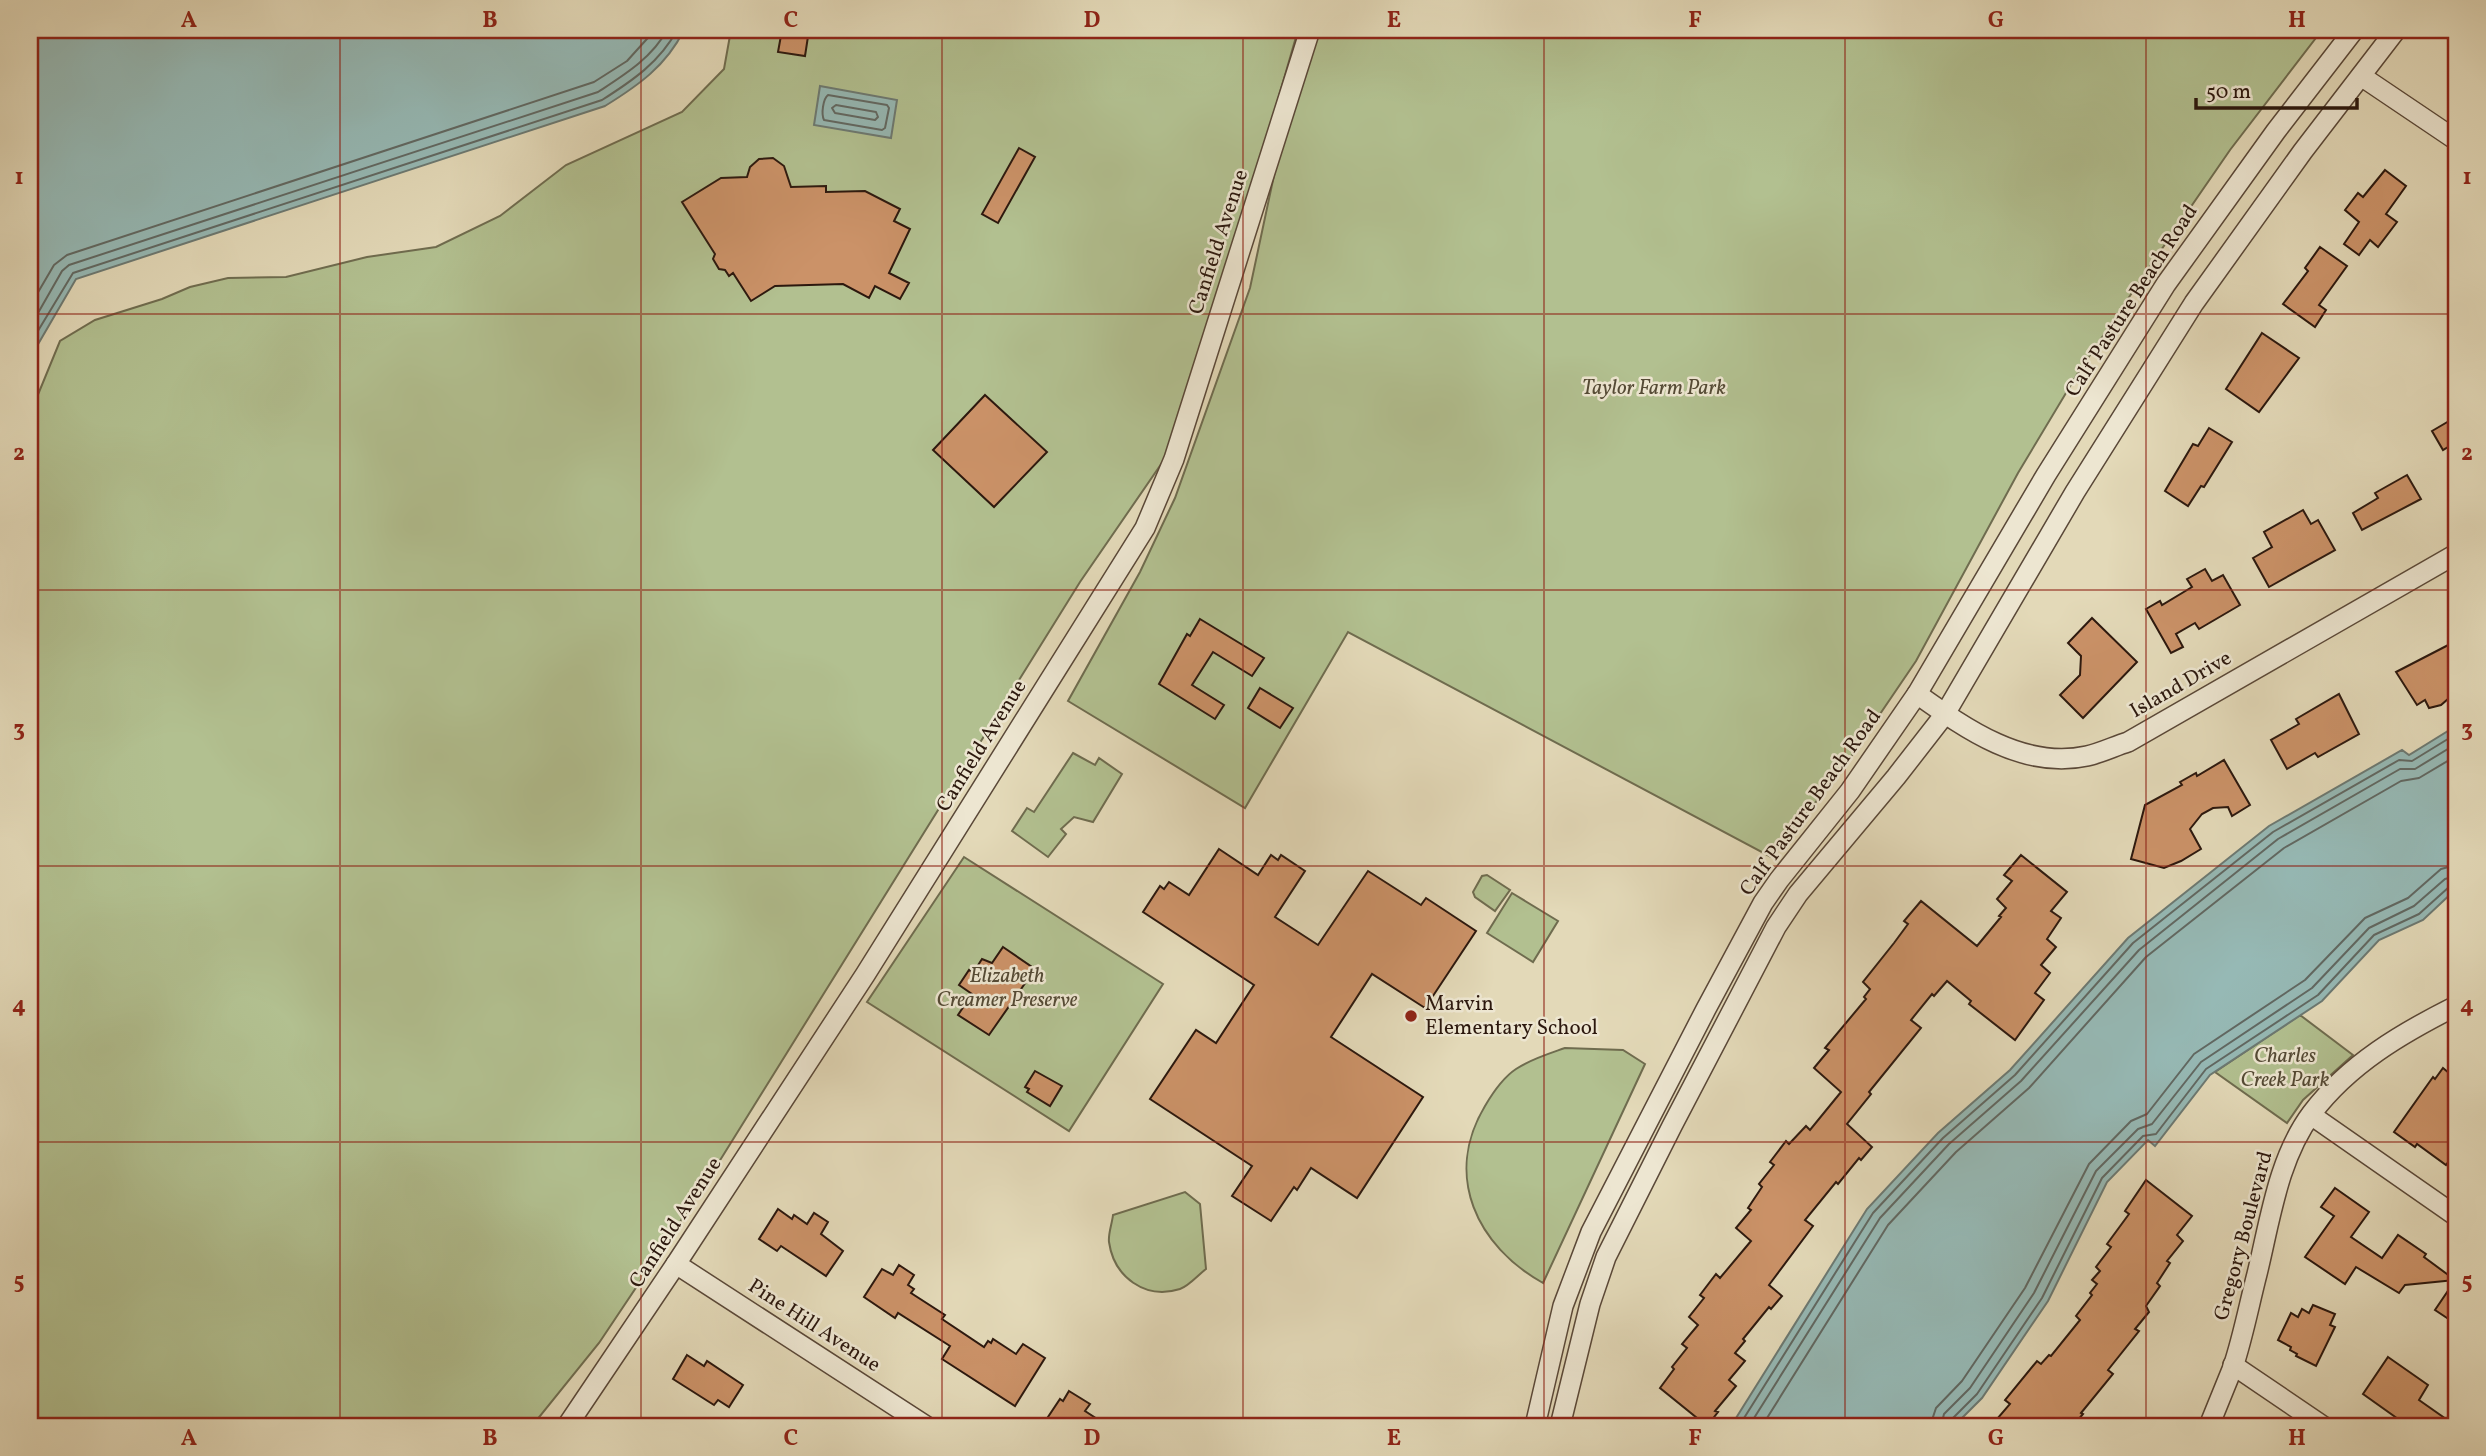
<svg xmlns="http://www.w3.org/2000/svg" width="2486" height="1456" viewBox="0 0 2486 1456" font-family="Vollkorn,serif">
	<style>
		.green { fill: #b2c090; stroke: #6f6c4f; stroke-width: 2 }
		.water { fill: #96b9b5; stroke: #6c7972; stroke-width: 2 }
		.lines { fill: none; stroke-linecap: round; stroke-linejoin: round }
		.shore { stroke: #616862; stroke-width: 2 }
		.building { fill: #cb9268; stroke: #2c180e; stroke-width: 2 }
		.street-casing { stroke: #5a4838; stroke-width: 22 }
		.street { stroke: #ede6d1; stroke-width: 19 }
		.grid { fill: none; stroke: #8f2418; stroke-width: 2; stroke-opacity: 0.55 }
		.poi-dot { fill: #8f2418; stroke: #ede6d1; stroke-width: 2.5 }
		.labels { text-anchor: middle; dominant-baseline: central; stroke-width: 5; stroke-linejoin: round; paint-order: stroke }
		.street-label { font-size: 21px; fill: #2c180e; stroke: #ede6d1 }
		.park-label { font-size: 21px; font-style: italic; fill: #544a35; stroke: #ede6d1 }
		.poi-label { font-size: 21px; fill: #2c180e; stroke: #ede6d1; text-anchor: start }
		.neatline { fill: none; stroke: #8f2418; stroke-width: 2.5 }
		.grid-label { font-size: 23px; text-anchor: middle; font-weight: bold; fill: #8f2418 }
	</style>
	<rect width="100%" height="100%" fill="#e3d9b8"/>
	<filter id="stains"><feTurbulence type="fractalNoise" baseFrequency=".00286" numOctaves="4"/><feColorMatrix values="0 0 0 0 .2 0 0 0 0 .09 0 0 0 0 .02 0 0 0 .5 -.17"/></filter>
	<radialGradient id="worn" r=".72"><stop offset=".6" stop-color="#630" stop-opacity="0"/><stop offset="1" stop-color="#630" stop-opacity=".3"/></radialGradient>
	<g class="green">
		<path d="M731 30H1298L1222 294 1166 457 1080 582 704 1186 599 1343 532 1426H30V414L60 341 95 320 162 299 190 287 228 278 286 277 367 257 436 247 500 216 566 165 682 112 724 69Z"/>
		<path d="M1305 30H2322L2230 150 2148 269 2078 373 2018 473 1916 661 1842 770 1771 857 1348 632 1245 808 1068 701 1140 572 1175 498 1250 288Z"/>
		<path d="M1073 753 1095 765 1099 758 1122 774 1093 822 1074 817 1061 829 1066 834 1048 857 1012 831 1027 808 1034 812Z"/>
		<path d="M964 857 1163 984 1069 1131 867 1002Z"/>
		<path d="M1487 875 1510 890 1495 911 1475 897 1473 892 1482 876Z"/>
		<path d="M1512 893 1558 921 1533 962 1487 933Z"/>
		<path d="M2300 1015 2353 1055 2303 1100 2287 1123 2215 1072Z"/>
		<path d="M1565 1048 1623 1050 1645 1064 1543 1283C1477 1246 1443 1176 1485 1106 1492 1094 1504 1077 1516 1069 1531 1059 1548 1054 1565 1048Z"/>
		<path d="M1185 1192 1200 1204 1206 1269C1198 1275 1189 1286 1180 1289 1145 1300 1114 1277 1109 1242 1108 1234 1112 1224 1113 1215Z"/>
	</g>
	<g class="water">
		<path d="M30 30H684C666 66 639 85 605 106L76 279 30 358Z"/>
		<path d="M820 86 897 100 891 138 814 125Z"/>
		<path d="M2456 726V889L2423 920 2379 940 2322 1001 2210 1075 2155 1146 2148 1140 2107 1182 2048 1301 1982 1398 1954 1426H1731L1867 1209 1938 1133 2010 1070 2128 938 2269 826 2402 750 2409 755Z"/>
	</g>
	<g class="lines">
		<g class="shore">
			<path d="M828 95 887 105 889 108 885 128 882 130 824 120C821 114 823 99 828 95Z"/>
			<path d="M836 105 876 112 878 117 875 120 835 113 832 108Z"/>
			<path d="M30 306 54 265 67 255 594 82 627 61 655 30"/>
			<path d="M30 327 62 271 69 265 598 92C624 75 652 58 667 30"/>
			<path d="M30 344 73 273 602 100C632 81 660 62 677 30"/>
			<path d="M1739 1426 1873 1213 1943 1138 2015 1075 2133 943 2273 832 2399 760 2412 761 2456 734"/>
			<path d="M1749 1426 1880 1218 1949 1144 2021 1081 2139 950 2278 839 2400 769H2415L2456 744"/>
			<path d="M1762 1426 1888 1225 1956 1152 2029 1088 2146 957 2284 848 2401 781 2419 778 2456 756"/>
			<path d="M1930 1426 1936 1408 1962 1381 2025 1288 2089 1164 2131 1121 2147 1114 2194 1054 2305 980 2365 918 2408 898 2441 869 2456 865"/>
			<path d="M1941 1426 1944 1414 1970 1388 2034 1293 2096 1171 2138 1129 2152 1124 2201 1062 2312 988 2369 928 2414 906 2445 879 2456 876"/>
			<path d="M1950 1426 1952 1419 1977 1394 2042 1298 2102 1178 2143 1136 2156 1134 2206 1069 2318 995 2374 935 2419 914 2449 887 2456 885"/>
		</g>
	</g>
	<g class="building">
		<path d="M782 30H809L805 56 778 52Z"/>
		<path d="M1019 148 1035 157 998 223 982 214Z"/>
		<path d="M773 158 784 166 791 187 826 186V192L865 191 900 209 894 221 910 229 889 273 909 283 900 299 875 286 869 298 843 284 775 286 751 301 733 273 729 276 725 270 719 269 713 259 715 254 682 202 721 178 747 177 750 167 759 159Z"/>
		<path d="M2385 170 2406 186 2386 214 2397 222 2378 247 2370 240 2359 255 2344 244 2359 222 2345 210 2358 193 2363 197Z"/>
		<path d="M2320 247 2347 266 2319 305 2326 310 2315 327 2283 304 2308 271 2305 268Z"/>
		<path d="M2262 333 2299 358 2259 412 2226 389Z"/>
		<path d="M985 395 1047 452 994 507 933 450Z"/>
		<path d="M2456 417V442L2443 450 2432 431Z"/>
		<path d="M2209 428 2232 442 2204 487 2201 486 2188 506 2165 491 2193 444 2198 446Z"/>
		<path d="M2407 475 2421 499 2362 530 2353 513 2378 498 2375 493Z"/>
		<path d="M2303 510 2311 524 2318 520 2335 550 2269 587 2253 558 2272 547 2264 532Z"/>
		<path d="M2205 569 2212 581 2223 575 2240 605 2199 629 2195 623 2176 634 2183 647 2171 653 2146 609 2160 601 2162 605 2192 587 2187 579Z"/>
		<path d="M2092 618 2137 662 2083 718 2060 695 2080 675 2081 656 2068 643Z"/>
		<path d="M1200 619 1264 658 1252 676 1213 652 1192 685 1224 705 1215 719 1159 684 1187 634 1190 636Z"/>
		<path d="M2456 641V692L2441 705 2429 708 2425 700 2417 705 2396 672Z"/>
		<path d="M1260 688 1293 708 1280 728 1248 708Z"/>
		<path d="M2339 694 2359 734 2318 757 2315 753 2287 769 2271 740 2299 724 2296 719Z"/>
		<path d="M2224 760 2250 805 2232 816 2228 807 2213 808 2202 814 2190 829 2201 849 2181 861 2164 868 2131 859 2145 805 2182 785 2180 782 2196 773 2197 776Z"/>
		<path d="M1219 849 1258 875 1271 855 1278 860 1281 855 1305 871 1275 917 1318 945 1368 871 1421 905 1426 898 1476 931 1425 1008 1372 974 1331 1037 1423 1097 1357 1198 1311 1168 1297 1190 1294 1187 1271 1221 1232 1196 1252 1166 1150 1099 1196 1030 1216 1043 1254 985 1143 912 1160 886 1164 889 1169 882 1189 895Z"/>
		<path d="M2021 855 2067 892 2051 911 2061 918 2047 939 2056 947 2041 965 2050 973 2035 993 2044 1000 2015 1040 1969 1004 1971 1001 1947 981 1934 996 1932 994 1911 1020 1921 1028 1869 1092 1871 1094 1847 1124 1872 1147 1861 1160 1859 1158 1838 1184 1836 1182 1805 1220 1813 1226 1769 1285 1782 1296 1771 1309 1769 1307 1743 1339 1745 1341 1735 1353 1745 1361 1729 1380 1736 1386 1715 1411 1718 1412 1707 1426 1660 1388 1674 1369 1672 1367 1687 1348 1682 1344 1698 1325 1689 1317 1704 1298 1700 1295 1716 1274 1720 1278 1751 1241 1736 1228 1751 1210 1748 1208 1762 1187 1759 1184 1774 1165 1770 1162 1786 1141 1789 1144 1806 1126 1810 1130 1841 1092 1814 1068 1829 1050 1825 1048 1866 999 1864 997 1870 989 1863 982 1894 943 1908 924 1904 921 1921 901 1977 946 2001 917 1999 916 2006 908 1997 899 2012 881 2004 875Z"/>
		<path d="M1003 947 1035 969 989 1035 958 1015 972 994 959 985 969 970 973 973 982 959 992 963Z"/>
		<path d="M2443 1068 2456 1079V1151L2446 1165 2417 1144 2415 1147 2394 1132 2433 1077 2435 1079Z"/>
		<path d="M1035 1071 1062 1086 1050 1106 1027 1092 1029 1089 1025 1087Z"/>
		<path d="M2146 1180 2192 1216 2177 1235 2183 1241 2167 1261 2170 1263 2157 1283 2160 1286 2146 1306 2149 1312 2135 1329 2139 1331 2108 1370 2113 1374 2081 1413 2083 1414 2073 1426H1991L2010 1404 2005 1400 2037 1361 2041 1364 2049 1355 2051 1356 2080 1320 2076 1316 2092 1295 2090 1293 2097 1284 2092 1280 2100 1271 2096 1267 2111 1247 2107 1244 2129 1214 2125 1211Z"/>
		<path d="M2335 1188 2369 1212 2351 1237 2382 1258 2398 1235 2426 1254 2424 1257 2455 1280 2405 1285 2399 1293 2356 1267 2345 1284 2305 1257 2334 1216 2321 1207Z"/>
		<path d="M778 1209 792 1219 794 1215 807 1224 814 1213 828 1222 821 1234 843 1251 826 1276 781 1246 777 1251 759 1239Z"/>
		<path d="M899 1265 914 1275 908 1285 914 1289 911 1293 945 1315 942 1319 984 1347 988 1341 991 1343 993 1339 1016 1354 1023 1344 1045 1358 1015 1406 942 1359 950 1346 898 1313 895 1318 864 1297 882 1269 893 1275Z"/>
		<path d="M2456 1279V1324L2435 1310Z"/>
		<path d="M2313 1305 2335 1314 2330 1325 2335 1327 2316 1366 2296 1356 2297 1354 2290 1350 2291 1347 2278 1340 2291 1313 2298 1317 2302 1309 2309 1313Z"/>
		<path d="M687 1355 704 1366 707 1361 743 1385 729 1407 718 1400 714 1405 673 1379Z"/>
		<path d="M2388 1357 2428 1385 2419 1400 2456 1426H2408L2363 1394Z"/>
		<path d="M1069 1391 1090 1404 1085 1411 1108 1426H1042L1060 1399 1063 1401Z"/>
	</g>
	<g class="lines">
		<g class="street-casing">
			<g id="street">
				<path d="M2361 76 2456 140"/>
				<path d="M1917 694C1966 729 2024 770 2087 756 2101 753 2115 746 2128 742L2456 554"/>
				<path d="M2311 1115 2456 1216"/>
				<path d="M676 1264 926 1426"/>
				<path d="M2233 1365 2323 1426"/>
				<path d="M567 1426 676 1264 865 975 1145 528 1174 459 1310 30"/>
				<path d="M1535 1426 1563 1306 1591 1232 1706 1009 1763 903 1779 880 1850 791 1917 694 2046 475 2166 284 2276 131 2354 30"/>
				<path d="M1560 1426 1590 1304 1606 1257 1672 1126 1776 927 1798 894 1896 777 1945 714 2075 492 2194 303 2303 151 2396 30"/>
				<path d="M2209 1426C2217 1406 2225 1387 2233 1367 2243 1337 2249 1305 2257 1274 2270 1221 2278 1158 2312 1113 2349 1064 2402 1033 2456 1006"/>
			</g>
		</g>
		<use href="#street" class="street"/>
	</g>
	<path class="grid" d="M340 30V1426M641 30V1426M942 30V1426M1243 30V1426M1544 30V1426M1845 30V1426M2146 30V1426M30 314H2456M30 590H2456M30 866H2456M30 1142H2456"/>
	<circle class="poi-dot" cx="1411" cy="1016" r="7"/>
	<g class="labels">
		<g class="street-label">
			<text transform="translate(1219 242) rotate(-72)">Canfield Avenue</text>
			<text transform="translate(2132 301) rotate(-57)">Calf Pasture Beach Road</text>
			<text transform="translate(2181 685) rotate(-30)">Island Drive</text>
			<text transform="translate(982 746) rotate(-58)">Canfield Avenue</text>
			<text transform="translate(1811 803) rotate(-54)">Calf Pasture Beach Road</text>
			<text transform="translate(676 1223) rotate(-57)">Canfield Avenue</text>
			<text transform="translate(2244 1236) rotate(-75)">Gregory Boulevard</text>
			<text transform="translate(814 1326) rotate(33)">Pine Hill Avenue</text>
		</g>
		<g class="park-label">
			<text x="1654" y="388">Taylor Farm Park</text>
			<text x="1007" y="976">Elizabeth<tspan x="1007" dy="24">Creamer Preserve</tspan></text>
			<text x="2285" y="1056">Charles<tspan x="2285" dy="24">Creek Park</tspan></text>
		</g>
		<g class="poi-label">
			<text x="1425" y="1004">Marvin<tspan x="1425" dy="24">Elementary School</tspan></text>
		</g>
	</g>
	<rect width="2486" height="1456" fill="none" stroke="#e3d9b8" stroke-width="77"/>
	<path d="M2196 98v10h161v-10" fill="none" stroke="#2c180e" stroke-width="3.5"/>
	<text x="2206" y="98" font-size="21" fill="#2c180e" stroke="#ede6d1" stroke-width="5" paint-order="stroke">50 m</text>
	<rect x="38" y="38" width="2410" height="1380" class="neatline"/>
	<g class="grid-label">
		<text x="189" y="27">A</text>
		<text x="490" y="27">B</text>
		<text x="791" y="27">C</text>
		<text x="1092" y="27">D</text>
		<text x="1394" y="27">E</text>
		<text x="1695" y="27">F</text>
		<text x="1996" y="27">G</text>
		<text x="2297" y="27">H</text>
		<text x="19" y="184">1</text>
		<text x="2467" y="184">1</text>
		<text x="19" y="460">2</text>
		<text x="2467" y="460">2</text>
		<text x="19" y="736">3</text>
		<text x="2467" y="736">3</text>
		<text x="19" y="1012">4</text>
		<text x="2467" y="1012">4</text>
		<text x="19" y="1288">5</text>
		<text x="2467" y="1288">5</text>
		<text x="189" y="1445">A</text>
		<text x="490" y="1445">B</text>
		<text x="791" y="1445">C</text>
		<text x="1092" y="1445">D</text>
		<text x="1394" y="1445">E</text>
		<text x="1695" y="1445">F</text>
		<text x="1996" y="1445">G</text>
		<text x="2297" y="1445">H</text>
	</g>
	<rect width="100%" height="100%" filter="url(#stains)"/>
	<rect width="100%" height="100%" fill="url(#worn)"/>
</svg>
